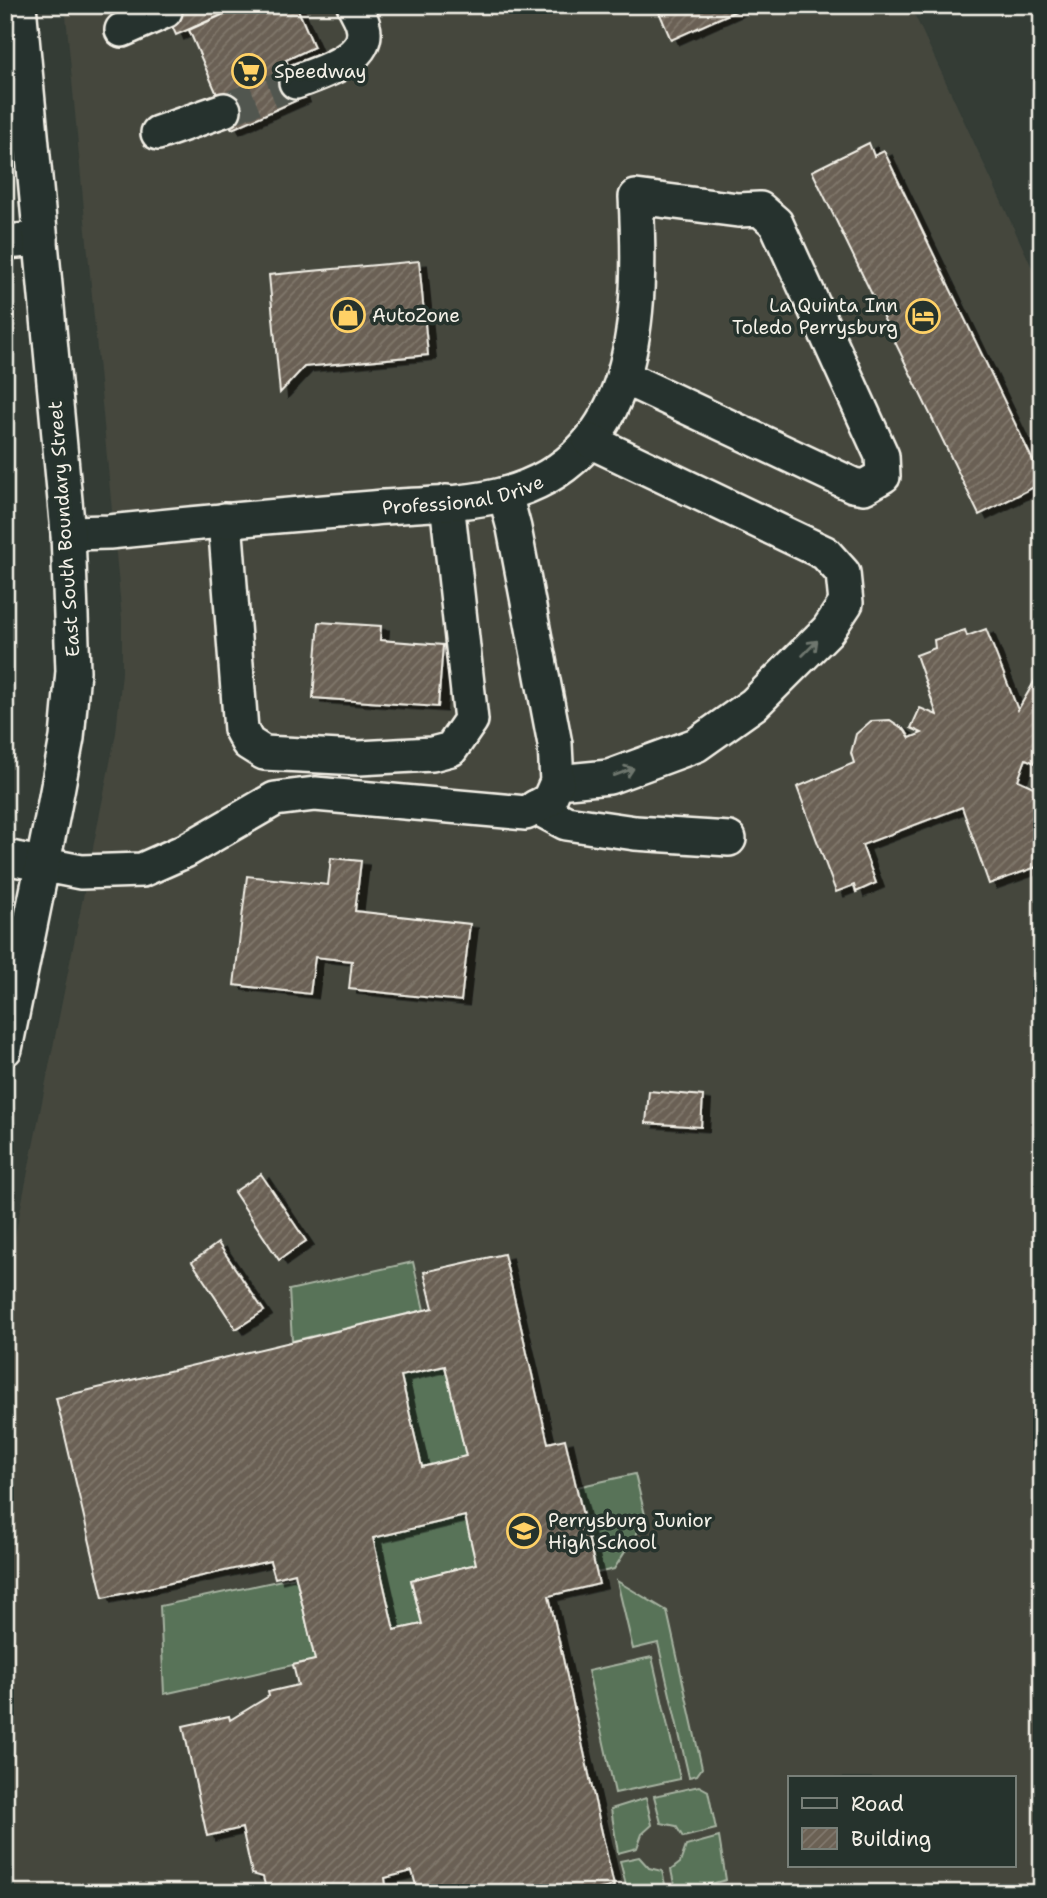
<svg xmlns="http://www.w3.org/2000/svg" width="1047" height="1898" viewBox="0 0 1047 1898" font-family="'Shantell Sans',sans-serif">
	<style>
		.built { fill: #44473e; fill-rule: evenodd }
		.grass { fill: #587359; stroke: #a6b2a0; stroke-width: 2 }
		.building { fill: url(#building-hatch); stroke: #f4f1e8; stroke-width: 2; fill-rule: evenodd; filter: url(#shadow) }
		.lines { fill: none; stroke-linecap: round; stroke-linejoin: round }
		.minor-tunnel { stroke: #515750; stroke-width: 33; stroke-dasharray: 33 17; stroke-linecap: butt }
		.minor-casing { stroke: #f4f1e8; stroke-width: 38 }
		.minor { stroke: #26332d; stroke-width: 33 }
		.oneway { stroke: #6e766e }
		.labels { text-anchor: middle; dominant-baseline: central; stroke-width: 7; stroke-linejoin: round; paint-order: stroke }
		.poi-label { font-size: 19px; fill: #f4f1e8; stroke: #26332d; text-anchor: start }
		.street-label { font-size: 19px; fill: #f4f1e8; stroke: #26332d }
	</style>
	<defs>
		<pattern id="building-hatch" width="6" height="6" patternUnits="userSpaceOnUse" patternTransform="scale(1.75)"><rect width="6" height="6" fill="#6b6154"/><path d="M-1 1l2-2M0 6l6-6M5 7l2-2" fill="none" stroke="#81786d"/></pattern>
		<filter id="shadow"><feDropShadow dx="8" dy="4.5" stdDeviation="0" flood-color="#0009"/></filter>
	</defs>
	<rect width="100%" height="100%" fill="#343c35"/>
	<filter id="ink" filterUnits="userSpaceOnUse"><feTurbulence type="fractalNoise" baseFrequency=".0143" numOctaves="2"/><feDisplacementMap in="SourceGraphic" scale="14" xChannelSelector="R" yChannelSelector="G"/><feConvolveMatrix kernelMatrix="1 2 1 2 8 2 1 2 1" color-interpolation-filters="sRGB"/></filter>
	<g filter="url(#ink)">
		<path class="built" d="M65 5H910L1042 289V1893H5V1286L116 733 122 672V619ZM790 1777H1014V1865H790Z"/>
		<g class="grass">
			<path d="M413 1262 424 1310 292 1341 289 1290Z"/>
			<path d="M445 1366 466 1456 422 1467 401 1376Z"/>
			<path d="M635 1474 646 1519 614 1569 597 1573 577 1487Z"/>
			<path d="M465 1516 476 1564 411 1580 422 1624 394 1630 373 1538Z"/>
			<path d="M296 1577 315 1660 164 1694 160 1606Z"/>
			<path d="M617 1581 667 1611 702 1768 697 1775 689 1777 658 1643 633 1649Z"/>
			<path d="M652 1657 680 1779 615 1793 588 1671Z"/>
			<path d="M699 1786 708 1791 716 1829 683 1837 676 1826 661 1823 654 1796Z"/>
			<path d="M646 1798 652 1825 642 1834 637 1848 618 1853 611 1809Z"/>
			<path d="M719 1837 726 1880 676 1893 671 1870 680 1863 686 1846Z"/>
			<path d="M639 1857 649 1868 662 1871 667 1893H628L620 1861Z"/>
		</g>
		<g class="building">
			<path d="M163 5H244L176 35Z"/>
			<path d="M244 5H296L314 47 286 60 302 98 232 129 189 30Z"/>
			<path d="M656 5H749L671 40Z"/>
			<path d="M869 143 874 156 884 151 1035 465 1042 464V483L979 515 812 171Z"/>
			<path d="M419 261 428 355 304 367 280 393 269 275Z"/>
			<path d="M319 622 381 626 380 640 443 645 438 707 313 698Z"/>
			<path d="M986 629 1018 710 1042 668V766L1026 759 1018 780 1042 791V865L989 884 962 807 862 845 876 883 856 892 854 885 836 892 797 787 854 763 851 753 856 734 871 721 890 720 905 730 910 738 922 733 911 728 920 708 937 715 916 655 935 648 934 640 965 630 967 636Z"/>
			<path d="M331 858 361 861 355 911 470 924 461 1001 349 989 352 961 315 957 310 994 234 985 247 876 328 885Z"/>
			<path d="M649 1091 703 1096 701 1127 646 1123Z"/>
			<path d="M261 1174 306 1241 279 1260 234 1192Z"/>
			<path d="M218 1243 264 1311 236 1329 192 1262Z"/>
			<path d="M504 1254 548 1443 565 1439 599 1584 549 1596 614 1886 584 1893H418L412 1871 385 1878 387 1893H267L263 1877 252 1874 242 1828 207 1836 183 1726 229 1716 230 1720 269 1696 268 1692 298 1685 293 1665 315 1660 295 1573 275 1578 270 1561 103 1598 56 1398 433 1308 424 1272ZM445 1366 466 1456 422 1467 401 1376ZM465 1516 476 1564 411 1580 422 1624 394 1630 373 1538Z"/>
		</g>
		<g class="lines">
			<path class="minor-tunnel" d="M224 110 296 82"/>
			<g class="minor-casing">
				<g id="minor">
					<path d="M122 30 165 11"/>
					<path d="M296 82C318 73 372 59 363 26 362 19 357 12 354 5"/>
					<path d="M158 133 224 110"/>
					<path d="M5 242 41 239"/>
					<path d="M225 520 241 730 248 743 264 753 359 758 432 754 451 749 471 720 447 502"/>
					<path id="s1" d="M68 533 109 532C197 523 285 515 373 508 416 504 464 505 505 494 641 457 642 311 636 197L738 210 760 209 776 223 882 456 883 476 864 487 853 485 623 377"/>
					<path d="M557 782 609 777 696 745 754 704 828 630 846 603 843 573 825 553 590 441"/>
					<path d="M536 807 566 823 635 833 729 839"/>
					<path d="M5 857 81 872 142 870 185 851 275 799 315 794 526 813 549 800 557 782 555 744 514 528 505 494"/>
					<path d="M5 1049 53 813 67 738 73 671 68 533 19 5"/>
				</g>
			</g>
			<use href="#minor" class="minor"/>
		</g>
		<defs><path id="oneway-shaft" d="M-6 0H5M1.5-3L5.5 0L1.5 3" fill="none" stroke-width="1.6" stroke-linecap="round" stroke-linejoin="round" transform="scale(1.75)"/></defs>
		<g class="oneway">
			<use href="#oneway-shaft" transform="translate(810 648) rotate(-45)"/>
			<use href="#oneway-shaft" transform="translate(624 772) rotate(-20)"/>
		</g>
	</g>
	<defs>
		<g id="supermarket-ring" transform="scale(1.75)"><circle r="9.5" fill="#26332d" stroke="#ffd166" stroke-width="1.5"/><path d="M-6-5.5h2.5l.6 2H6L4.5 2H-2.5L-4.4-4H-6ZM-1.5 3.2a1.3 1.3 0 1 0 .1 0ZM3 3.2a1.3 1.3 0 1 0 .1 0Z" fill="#ffd166"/></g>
		<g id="shop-ring" transform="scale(1.75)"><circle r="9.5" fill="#26332d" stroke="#ffd166" stroke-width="1.5"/><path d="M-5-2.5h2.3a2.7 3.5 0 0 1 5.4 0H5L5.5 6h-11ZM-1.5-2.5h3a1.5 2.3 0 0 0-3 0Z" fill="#ffd166"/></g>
		<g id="hotel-ring" transform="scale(1.75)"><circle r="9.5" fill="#26332d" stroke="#ffd166" stroke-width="1.5"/><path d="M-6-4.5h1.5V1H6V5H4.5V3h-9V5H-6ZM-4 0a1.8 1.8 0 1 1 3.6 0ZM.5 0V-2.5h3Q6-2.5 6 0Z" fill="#ffd166"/></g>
		<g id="school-ring" transform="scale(1.75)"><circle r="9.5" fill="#26332d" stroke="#ffd166" stroke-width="1.5"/><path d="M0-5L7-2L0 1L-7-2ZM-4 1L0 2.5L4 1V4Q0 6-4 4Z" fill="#ffd166"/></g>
	</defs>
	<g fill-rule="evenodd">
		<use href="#supermarket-ring" x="249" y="71"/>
		<use href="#shop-ring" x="348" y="315"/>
		<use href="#hotel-ring" x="923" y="316"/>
		<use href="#school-ring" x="524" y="1531"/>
	</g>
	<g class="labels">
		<g class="poi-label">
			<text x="274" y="71">Speedway</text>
			<text x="898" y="305" text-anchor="end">La Quinta Inn<tspan x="898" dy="22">Toledo Perrysburg</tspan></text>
			<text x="372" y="315">AutoZone</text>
			<text x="548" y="1520">Perrysburg Junior<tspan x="548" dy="22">High School</tspan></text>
		</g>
		<g class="street-label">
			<text stroke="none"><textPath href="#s1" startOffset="397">Professional Drive</textPath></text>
			<text transform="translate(64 529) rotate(-94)">East South Boundary Street</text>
		</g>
	</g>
	<rect width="1047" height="1898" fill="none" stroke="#26332d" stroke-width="28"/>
	<rect x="14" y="14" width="1019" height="1870" fill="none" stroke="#f4f1e8" stroke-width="2.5" filter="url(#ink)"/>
	<rect x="788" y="1776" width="228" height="91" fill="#26332d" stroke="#787f78" stroke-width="2"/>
	<rect x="802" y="1798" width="35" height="10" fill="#26332d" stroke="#787f78" stroke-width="2"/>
	<text x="851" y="1811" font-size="21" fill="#f4f1e8">Road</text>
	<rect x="802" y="1828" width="35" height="21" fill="url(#building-hatch)" stroke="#787f78" stroke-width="2"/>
	<text x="851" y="1846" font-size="21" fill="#f4f1e8">Building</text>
</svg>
